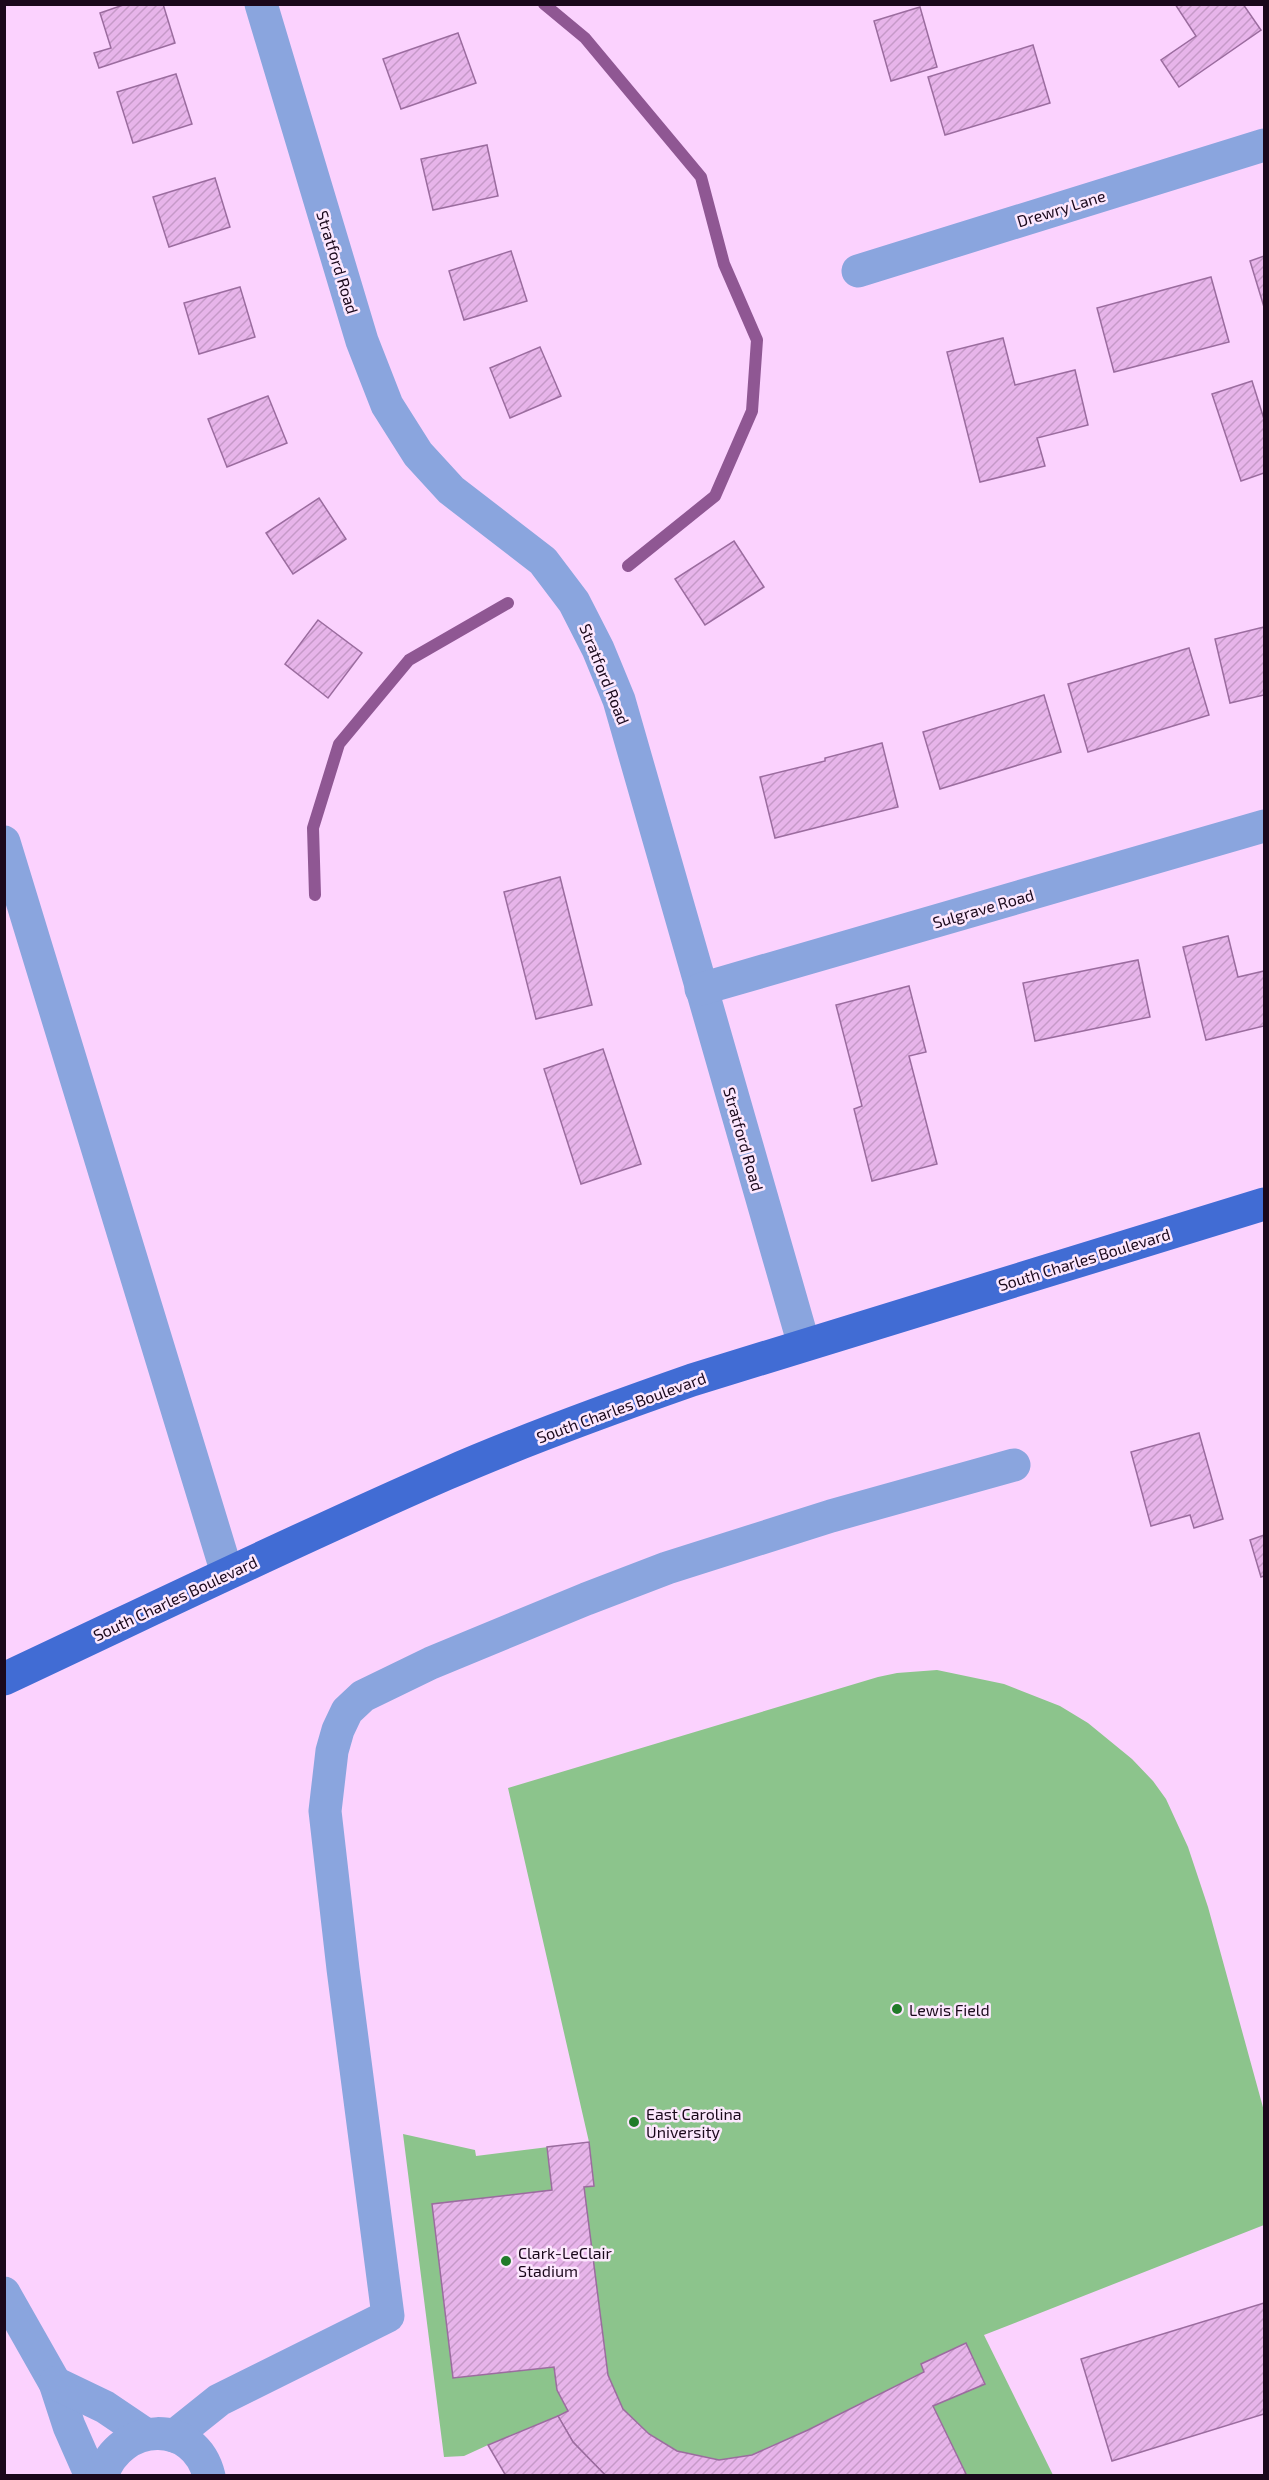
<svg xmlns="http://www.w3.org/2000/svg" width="1269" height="2480" viewBox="0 0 1269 2480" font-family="'Exo 2',sans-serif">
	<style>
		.green { fill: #8cc48c }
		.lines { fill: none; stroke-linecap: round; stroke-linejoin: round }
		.stream { stroke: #8f5793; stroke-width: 12 }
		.building { fill: url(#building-hatch); stroke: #9b6c9f; stroke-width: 1.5 }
		.minor { stroke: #8aa5de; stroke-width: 33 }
		.major { stroke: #416cd4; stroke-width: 33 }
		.poi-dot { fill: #217b29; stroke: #fce7fd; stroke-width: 2 }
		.labels { text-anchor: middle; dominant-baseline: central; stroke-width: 5; stroke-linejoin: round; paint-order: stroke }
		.street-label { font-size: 16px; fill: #1a081b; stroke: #fce7fd }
		.poi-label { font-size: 16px; fill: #1a081b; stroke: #fce7fd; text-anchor: start }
	</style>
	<defs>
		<pattern id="building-hatch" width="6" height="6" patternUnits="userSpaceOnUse" patternTransform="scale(1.5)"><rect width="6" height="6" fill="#e7b4ea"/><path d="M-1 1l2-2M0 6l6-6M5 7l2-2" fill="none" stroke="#c699c8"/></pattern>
	</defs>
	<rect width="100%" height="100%" fill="#fbd2fe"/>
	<path class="green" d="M937 1670 1004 1684 1060 1706 1088 1723 1132 1759 1153 1781 1166 1799 1188 1847 1208 1907 1264 2111V2225L984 2335 1053 2475H506L488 2445 464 2456 444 2457 403 2134 475 2150 476 2156 589 2142 508 1788 878 1677 897 1673Z"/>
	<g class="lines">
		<g class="stream">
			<path d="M544 4 585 38 701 177 724 264 757 340 752 411 715 496 628 566"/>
			<path d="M315 895 313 828 339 744 409 660 508 603"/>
		</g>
	</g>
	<g class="building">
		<path d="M126 4H163L175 43 99 68 94 53 111 48 100 13Z"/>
		<path d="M1175 4H1243L1261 30 1179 87 1161 60 1196 36Z"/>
		<path d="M920 7 937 67 891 81 874 21Z"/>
		<path d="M458 33 476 83 401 109 383 59Z"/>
		<path d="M1033 45 1050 103 945 135 928 77Z"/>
		<path d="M176 74 192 124 133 143 117 92Z"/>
		<path d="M487 145 498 196 433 210 421 159Z"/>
		<path d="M215 178 230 227 169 247 153 197Z"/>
		<path d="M511 251 527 301 464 320 449 271Z"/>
		<path d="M1264 256V307L1250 261Z"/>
		<path d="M1211 277 1229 342 1114 372 1097 308Z"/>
		<path d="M240 287 255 337 199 354 184 303Z"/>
		<path d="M1003 338 1015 385 1075 370 1088 425 1037 438 1045 466 980 482 947 352Z"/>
		<path d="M540 347 561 396 510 418 490 368Z"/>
		<path d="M1252 381 1264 419V473L1241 481 1212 394Z"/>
		<path d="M268 396 287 443 227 467 208 419Z"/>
		<path d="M319 498 346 539 293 574 266 533Z"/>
		<path d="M734 541 764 587 705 625 675 579Z"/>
		<path d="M318 620 362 653 328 698 285 664Z"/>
		<path d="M1264 627V695L1230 703 1215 639Z"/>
		<path d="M1189 648 1209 715 1088 752 1068 684Z"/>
		<path d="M1044 695 1061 752 940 789 923 732Z"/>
		<path d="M882 743 898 807 775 838 760 777 825 761V758Z"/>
		<path d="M560 877 592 1005 536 1019 504 892Z"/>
		<path d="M1228 936 1238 977 1264 971V1026L1206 1040 1183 947Z"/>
		<path d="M1138 960 1150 1017 1035 1041 1023 983Z"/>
		<path d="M909 986 926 1052 909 1056 937 1164 872 1181 854 1109 862 1106 836 1005Z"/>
		<path d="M603 1049 641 1164 581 1184 544 1069Z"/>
		<path d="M1199 1433 1223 1519 1194 1528 1190 1515 1151 1526 1131 1452Z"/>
		<path d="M1264 1535V1576L1261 1577 1250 1540Z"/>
		<path d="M589 2142 594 2186 584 2187 608 2375 623 2409 649 2434 677 2451 719 2460 752 2455 808 2430 924 2372 921 2364 966 2343 985 2384 933 2406 967 2476H606L573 2442 558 2416 568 2411 557 2390 554 2367 453 2378 432 2204 552 2190 547 2147Z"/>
		<path d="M1264 2303V2414L1112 2461 1081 2359Z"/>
		<path d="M558 2416 573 2442 606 2476H506L488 2445Z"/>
	</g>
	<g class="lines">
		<g class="minor">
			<path d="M261 4 362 341 387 405 418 454 451 490 543 561 574 602 598 649 619 700 804 1345"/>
			<path d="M858 271 1264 145"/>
			<path d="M4 842 227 1573"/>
			<path d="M701 989 1264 826"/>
			<path d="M4 2293 55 2383 69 2426 91 2476"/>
			<path d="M55 2383 105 2407 145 2434"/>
			<path d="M174 2436 219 2400 388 2316 343 1969 325 1811 332 1751 338 1730 347 1711 363 1696 431 1663 586 1599 667 1568 831 1516 1014 1465"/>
			<path d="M102 2476C120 2421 195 2418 209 2476"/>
		</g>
		<path class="major" d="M4 1679C151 1610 297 1539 446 1474 526 1439 609 1409 692 1380L1264 1204"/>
	</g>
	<g class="poi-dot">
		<circle cx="897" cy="2009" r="6"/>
		<circle cx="634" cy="2122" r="6"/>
		<circle cx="506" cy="2261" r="6"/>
	</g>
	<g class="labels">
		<g class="street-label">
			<text transform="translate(1061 208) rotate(-17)">Drewry Lane</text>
			<text transform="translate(338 262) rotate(73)">Stratford Road</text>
			<text transform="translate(605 674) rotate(68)">Stratford Road</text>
			<text transform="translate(983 908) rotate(-16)">Sulgrave Road</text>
			<text transform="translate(744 1139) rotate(74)">Stratford Road</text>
			<text transform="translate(1084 1259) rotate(-17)">South Charles Boulevard</text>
			<text transform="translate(621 1407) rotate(-20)">South Charles Boulevard</text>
			<text transform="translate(175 1598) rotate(-25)">South Charles Boulevard</text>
		</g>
		<g class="poi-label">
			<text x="909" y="2009">Lewis Field</text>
			<text x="646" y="2113">East Carolina<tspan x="646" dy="18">University</tspan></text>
			<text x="518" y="2252">Clark-LeClair<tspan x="518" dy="18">Stadium</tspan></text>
		</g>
	</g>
	<rect width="1269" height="2480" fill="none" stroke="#1a081b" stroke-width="12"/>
</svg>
